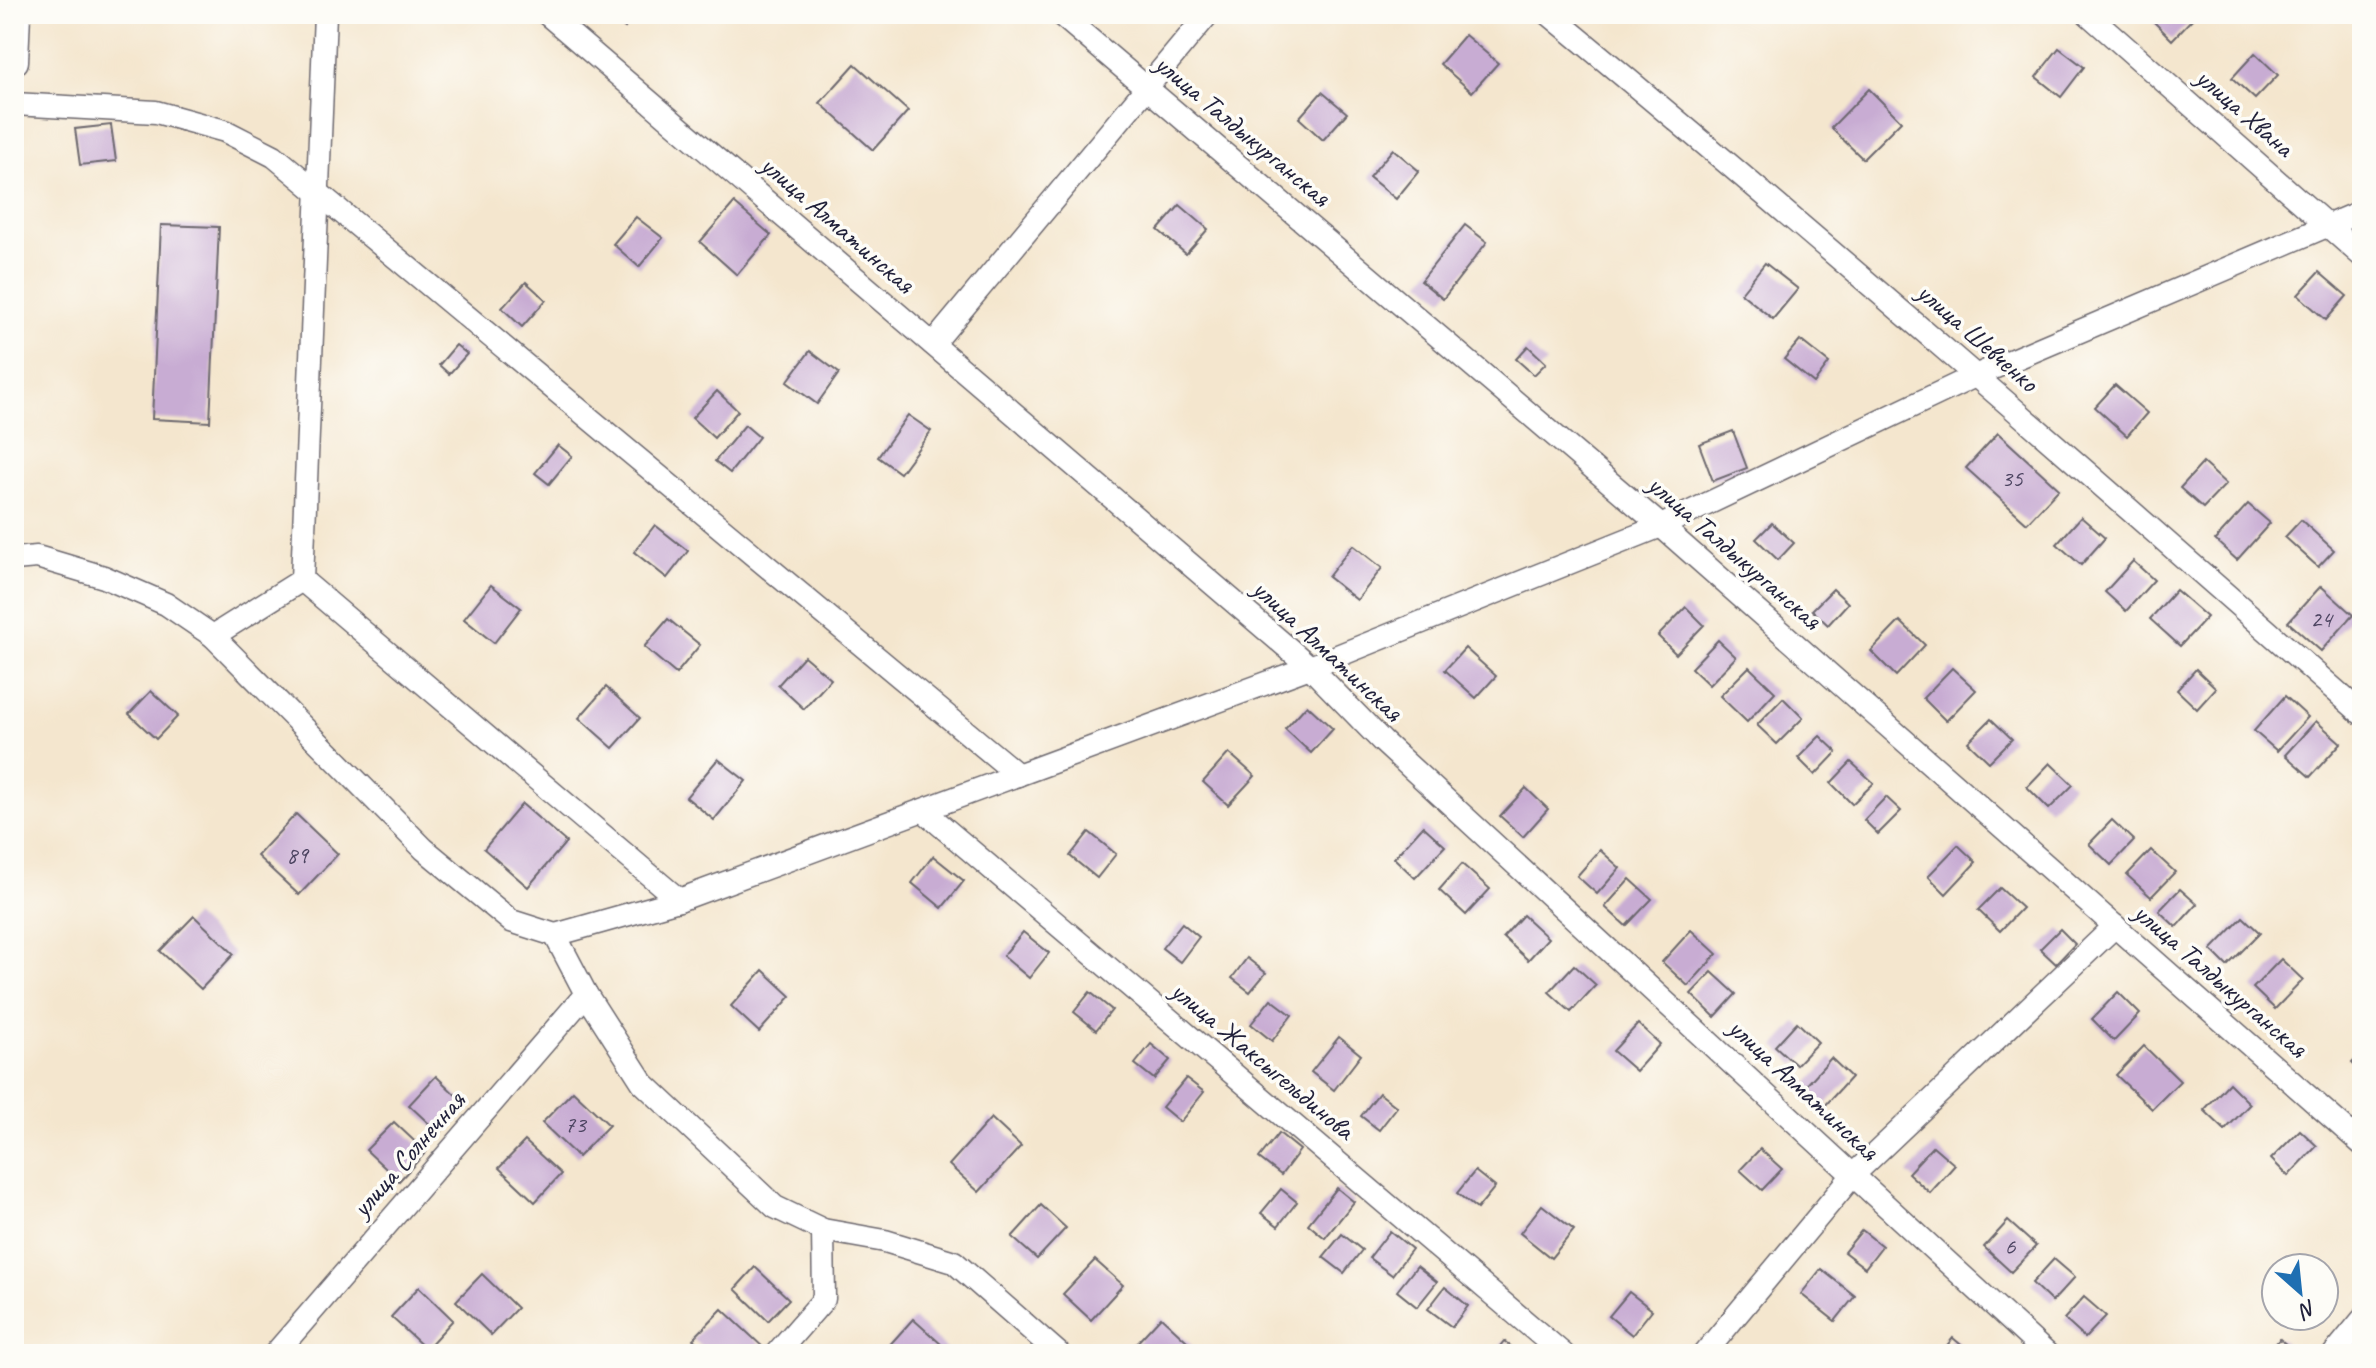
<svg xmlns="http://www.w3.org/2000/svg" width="2376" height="1368" viewBox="0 0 2376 1368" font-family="Caveat,sans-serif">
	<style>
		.building { fill: #c8acd3 }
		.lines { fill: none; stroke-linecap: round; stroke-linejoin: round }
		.minor-casing { stroke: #6c676e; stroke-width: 25 }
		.major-casing { stroke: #6c676e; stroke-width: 31 }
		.minor { stroke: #fff; stroke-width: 22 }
		.major { stroke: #fff; stroke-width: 28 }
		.labels { text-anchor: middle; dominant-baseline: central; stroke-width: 7; stroke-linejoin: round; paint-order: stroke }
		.number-label { font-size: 24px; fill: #4c4461 }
		.street-label { font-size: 28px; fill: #22223b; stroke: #fdfcf7 }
	</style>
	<rect width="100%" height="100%" fill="#fdfcf7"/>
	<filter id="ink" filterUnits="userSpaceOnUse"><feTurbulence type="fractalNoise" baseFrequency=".0125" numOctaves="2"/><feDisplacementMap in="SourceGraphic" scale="16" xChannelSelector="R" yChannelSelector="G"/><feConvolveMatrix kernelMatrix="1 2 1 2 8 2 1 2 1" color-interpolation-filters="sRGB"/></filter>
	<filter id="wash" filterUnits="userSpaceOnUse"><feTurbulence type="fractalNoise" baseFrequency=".006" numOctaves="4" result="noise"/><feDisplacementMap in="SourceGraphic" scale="32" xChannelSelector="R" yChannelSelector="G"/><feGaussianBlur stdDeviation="1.8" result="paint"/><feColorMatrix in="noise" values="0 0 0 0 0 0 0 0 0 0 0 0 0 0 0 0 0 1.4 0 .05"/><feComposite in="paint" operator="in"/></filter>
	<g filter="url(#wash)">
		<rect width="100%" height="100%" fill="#f4e6ce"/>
		<g id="blocks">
			<g class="building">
				<path d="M606 14H635L625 28Z"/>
				<path d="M2150 14H2197L2172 40 2148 16Z"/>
				<path d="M1465 35 1498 63 1472 92 1440 64Z"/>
				<path d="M2059 48 2084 67 2061 97 2036 77Z"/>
				<path d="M2255 53 2278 75 2255 99 2232 78Z"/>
				<path d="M855 64 908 111 873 150 820 103Z"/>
				<path d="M1869 89 1901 121 1863 159 1831 128Z"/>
				<path d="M1322 92 1347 113 1323 140 1299 118Z"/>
				<path d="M111 125 116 161 80 165 75 129Z"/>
				<path d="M1393 149 1419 171 1396 199 1369 177Z"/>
				<path d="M734 203 771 235 737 275 700 242Z"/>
				<path d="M1180 205 1208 229 1186 254 1158 230Z"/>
				<path d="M636 217 663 238 639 267 613 244Z"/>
				<path d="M161 225 219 227 210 422 152 419Z"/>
				<path d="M1465 225 1487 242 1443 299 1421 281Z"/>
				<path d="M1765 263 1798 289 1773 319 1741 293Z"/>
				<path d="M2319 272 2347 296 2326 320 2298 295Z"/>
				<path d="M526 282 546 300 522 327 502 308Z"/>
				<path d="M1800 340 1829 363 1814 383 1784 359Z"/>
				<path d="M456 345 467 354 449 374 439 365Z"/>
				<path d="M1528 346 1546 363 1534 375 1516 359Z"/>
				<path d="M810 351 839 373 817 404 787 382Z"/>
				<path d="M2115 385 2147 413 2127 436 2095 407Z"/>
				<path d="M717 391 738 411 714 438 692 418Z"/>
				<path d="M908 415 931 431 900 473 878 457Z"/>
				<path d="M745 425 759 437 730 473 715 461Z"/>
				<path d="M1733 431 1747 468 1713 481 1699 444Z"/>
				<path d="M1998 433 2059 489 2027 523 1966 468Z"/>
				<path d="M558 445 572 456 549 484 535 473Z"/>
				<path d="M2203 463 2226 484 2203 508 2180 488Z"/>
				<path d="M2248 504 2270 523 2237 560 2215 540Z"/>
				<path d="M2081 517 2105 538 2081 565 2057 544Z"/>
				<path d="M2301 520 2334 550 2318 567 2285 537Z"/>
				<path d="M1772 523 1794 543 1778 560 1756 539Z"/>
				<path d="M655 525 688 551 667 578 634 552Z"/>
				<path d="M1353 545 1382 568 1357 600 1328 577Z"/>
				<path d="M2133 561 2154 580 2126 611 2105 592Z"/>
				<path d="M491 585 521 608 494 643 464 619Z"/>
				<path d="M2321 586 2353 615 2321 651 2288 622Z"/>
				<path d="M1833 589 1848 603 1828 625 1812 610Z"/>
				<path d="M2176 590 2207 617 2180 646 2150 619Z"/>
				<path d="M1686 607 1704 625 1676 654 1658 636Z"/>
				<path d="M668 619 700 645 676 674 644 647Z"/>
				<path d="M1900 621 1925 645 1896 676 1871 651Z"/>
				<path d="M1718 640 1736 657 1709 685 1691 668Z"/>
				<path d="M1465 648 1496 676 1476 698 1445 670Z"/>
				<path d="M804 656 831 679 804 709 778 685Z"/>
				<path d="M1749 667 1775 692 1747 722 1720 696Z"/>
				<path d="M1952 668 1976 690 1946 721 1923 698Z"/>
				<path d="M2196 669 2216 688 2197 709 2177 690Z"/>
				<path d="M606 687 640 718 613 748 579 718Z"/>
				<path d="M151 691 178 716 156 739 129 714Z"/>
				<path d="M2285 696 2308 717 2277 751 2254 731Z"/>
				<path d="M1783 698 1803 718 1777 744 1757 725Z"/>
				<path d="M1307 705 1333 729 1311 753 1285 729Z"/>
				<path d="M1991 719 2012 739 1989 762 1968 742Z"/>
				<path d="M2316 721 2341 743 2310 777 2285 755Z"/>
				<path d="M1820 736 1837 752 1815 775 1798 758Z"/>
				<path d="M1229 753 1255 776 1228 805 1203 782Z"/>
				<path d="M718 759 746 781 714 820 686 797Z"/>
				<path d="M1851 762 1874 783 1852 804 1831 783Z"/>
				<path d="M2050 763 2073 785 2049 809 2027 787Z"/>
				<path d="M1526 788 1548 809 1523 837 1500 816Z"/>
				<path d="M1886 797 1901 811 1878 834 1864 820Z"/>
				<path d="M522 804 566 842 528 887 484 849Z"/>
				<path d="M296 814 338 854 299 895 257 856Z"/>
				<path d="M2112 820 2134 841 2111 865 2089 844Z"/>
				<path d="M1423 826 1445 846 1415 878 1394 858Z"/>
				<path d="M1089 832 1116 854 1097 878 1070 856Z"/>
				<path d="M1958 845 1976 862 1946 894 1928 876Z"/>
				<path d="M1600 850 1620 868 1597 894 1577 876Z"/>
				<path d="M2151 850 2175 872 2151 897 2127 875Z"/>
				<path d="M933 856 964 881 942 908 912 883Z"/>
				<path d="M1462 864 1490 889 1466 915 1439 890Z"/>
				<path d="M1630 879 1652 899 1626 926 1605 907Z"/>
				<path d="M2000 888 2022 908 2000 931 1978 910Z"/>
				<path d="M2180 889 2197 904 2176 927 2159 911Z"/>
				<path d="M1523 915 1548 938 1528 960 1503 937Z"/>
				<path d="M194 916 234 954 201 989 160 951Z"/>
				<path d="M2243 917 2260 933 2227 966 2211 950Z"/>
				<path d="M1182 923 1199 937 1180 962 1162 948Z"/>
				<path d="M2060 929 2075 944 2056 964 2040 949Z"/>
				<path d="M1691 930 1717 954 1688 986 1662 962Z"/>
				<path d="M1023 932 1049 953 1029 978 1003 956Z"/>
				<path d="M1247 958 1266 973 1250 992 1232 978Z"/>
				<path d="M2281 959 2303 980 2275 1009 2253 988Z"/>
				<path d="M1574 965 1596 985 1571 1012 1549 992Z"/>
				<path d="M763 970 791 996 759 1032 731 1006Z"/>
				<path d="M1712 972 1736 994 1715 1017 1691 994Z"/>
				<path d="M1090 992 1112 1010 1096 1030 1074 1012Z"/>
				<path d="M2118 992 2140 1014 2114 1041 2092 1019Z"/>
				<path d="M1271 999 1292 1015 1272 1041 1251 1024Z"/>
				<path d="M1797 1022 1818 1042 1796 1065 1775 1046Z"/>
				<path d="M1638 1024 1660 1044 1636 1071 1613 1051Z"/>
				<path d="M1339 1037 1361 1055 1334 1090 1311 1072Z"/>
				<path d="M1151 1044 1170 1060 1154 1079 1135 1064Z"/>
				<path d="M2144 1046 2180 1081 2152 1109 2116 1075Z"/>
				<path d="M2362 1053V1073L2352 1063Z"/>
				<path d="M1831 1058 1851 1077 1823 1108 1803 1089Z"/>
				<path d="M436 1076 466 1105 439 1133 409 1105Z"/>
				<path d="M1186 1078 1204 1092 1180 1122 1162 1107Z"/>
				<path d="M2229 1083 2250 1104 2225 1130 2204 1110Z"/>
				<path d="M573 1091 609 1125 578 1157 542 1123Z"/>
				<path d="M1379 1093 1397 1107 1379 1130 1361 1116Z"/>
				<path d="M991 1118 1021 1146 979 1192 949 1165Z"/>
				<path d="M394 1122 426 1152 399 1181 366 1150Z"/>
				<path d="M2300 1130 2317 1146 2288 1176 2271 1159Z"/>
				<path d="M1279 1133 1300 1150 1281 1175 1259 1158Z"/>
				<path d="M525 1141 561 1174 535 1202 499 1168Z"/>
				<path d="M1933 1146 1955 1165 1930 1193 1908 1173Z"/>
				<path d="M1760 1149 1782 1169 1762 1190 1740 1170Z"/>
				<path d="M1475 1171 1495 1187 1477 1209 1457 1193Z"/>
				<path d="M1337 1188 1354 1202 1325 1238 1308 1224Z"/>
				<path d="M1281 1189 1297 1202 1278 1226 1261 1213Z"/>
				<path d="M1041 1205 1066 1228 1037 1259 1012 1237Z"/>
				<path d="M1542 1205 1574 1230 1551 1258 1520 1233Z"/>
				<path d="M2008 1221 2036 1246 2011 1272 1984 1247Z"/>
				<path d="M1862 1230 1882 1246 1865 1268 1844 1252Z"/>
				<path d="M1390 1231 1412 1249 1392 1275 1369 1258Z"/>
				<path d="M1342 1234 1362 1250 1344 1273 1323 1257Z"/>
				<path d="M2054 1259 2075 1277 2052 1302 2032 1283Z"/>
				<path d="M1095 1260 1123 1285 1091 1320 1063 1294Z"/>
				<path d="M1417 1266 1437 1282 1417 1307 1397 1291Z"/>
				<path d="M755 1267 789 1299 768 1321 735 1289Z"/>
				<path d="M1821 1269 1855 1296 1835 1321 1801 1294Z"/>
				<path d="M482 1274 517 1308 491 1335 456 1301Z"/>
				<path d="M419 1287 453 1320 426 1349 391 1317Z"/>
				<path d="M1445 1287 1468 1306 1452 1327 1428 1309Z"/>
				<path d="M1629 1292 1652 1310 1632 1335 1609 1316Z"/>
				<path d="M2084 1297 2106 1316 2085 1338 2064 1319Z"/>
				<path d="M722 1309 764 1348 759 1354H709L693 1339Z"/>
				<path d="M1161 1317 1201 1354H1141L1133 1347Z"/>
				<path d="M913 1319 952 1354H892L886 1349Z"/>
				<path d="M1953 1338 1972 1354H1940Z"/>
				<path d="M2280 1339 2297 1354H2266Z"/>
				<path d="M1504 1341 1521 1354H1494Z"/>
			</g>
		</g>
	</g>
	<g filter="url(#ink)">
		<use href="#blocks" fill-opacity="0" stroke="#6c676e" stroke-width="2"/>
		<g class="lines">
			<g class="minor-casing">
				<g id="minor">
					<path d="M547 14 1310 667 1382 741 2047 1354"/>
					<path d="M1060 14 1661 526 2362 1144"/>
					<path d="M1549 14C1825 242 2093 477 2362 714"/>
					<path d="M2088 14 2362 256"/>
					<path d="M14 104 156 112 225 131 274 156 1018 775"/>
					<path d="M933 344 1208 14"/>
					<path d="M14 559 37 557 104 577 166 604 213 636 424 849 511 921 555 935 679 900 1310 667 1661 526 1977 375 2362 211"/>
					<path d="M302 580 325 14"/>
					<path d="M213 636 302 580 679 900"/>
					<path d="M924 811 1563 1354"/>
					<path d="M555 935 586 994 643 1083 775 1207 823 1230 885 1241 954 1262 1059 1354"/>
					<path d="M275 1354 586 994"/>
					<path d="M776 1354 824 1299 823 1230"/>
					<path d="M1704 1354 1853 1175 2115 926"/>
					<path d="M2334 1354 2362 1320"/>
				</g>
			</g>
			<g class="major-casing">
				<path id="major" d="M14 61 16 14"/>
			</g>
			<use href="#minor" class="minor"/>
			<use href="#major" class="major"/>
		</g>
	</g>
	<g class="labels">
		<g class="number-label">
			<text x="2012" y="478">35</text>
			<text x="2321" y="619">24</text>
			<text x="297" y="855">89</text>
			<text x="575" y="1124">73</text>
			<text x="2010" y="1246">6</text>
		</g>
		<g class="street-label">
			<text transform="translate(2245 112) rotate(41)">улица Хвана</text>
			<text transform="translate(1243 130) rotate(40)">улица Талдыкурганская</text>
			<text transform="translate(838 224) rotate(41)">улица Алматинская</text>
			<text transform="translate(1978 337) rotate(41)">улица Шевченко</text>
			<text transform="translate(1735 552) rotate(41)">улица Талдыкурганская</text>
			<text transform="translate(1328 650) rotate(43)">улица Алматинская</text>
			<text transform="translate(2221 980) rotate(41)">улица Талдыкурганская</text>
			<text transform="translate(1263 1060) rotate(40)">улица Жаксыгельдинова</text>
			<text transform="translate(1804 1089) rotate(43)">улица Алматинская</text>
			<text transform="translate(408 1154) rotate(-49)">улица Солнечная</text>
		</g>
	</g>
	<rect width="2376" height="1368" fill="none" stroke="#fdfcf7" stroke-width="48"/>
	<g transform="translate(2300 1292) rotate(153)"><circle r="38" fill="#fdfcf7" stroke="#a5a5ac" stroke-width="2"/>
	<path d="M0-6L14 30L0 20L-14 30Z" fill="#1f6fb2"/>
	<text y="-12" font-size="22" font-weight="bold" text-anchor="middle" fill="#22223b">N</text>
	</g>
</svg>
